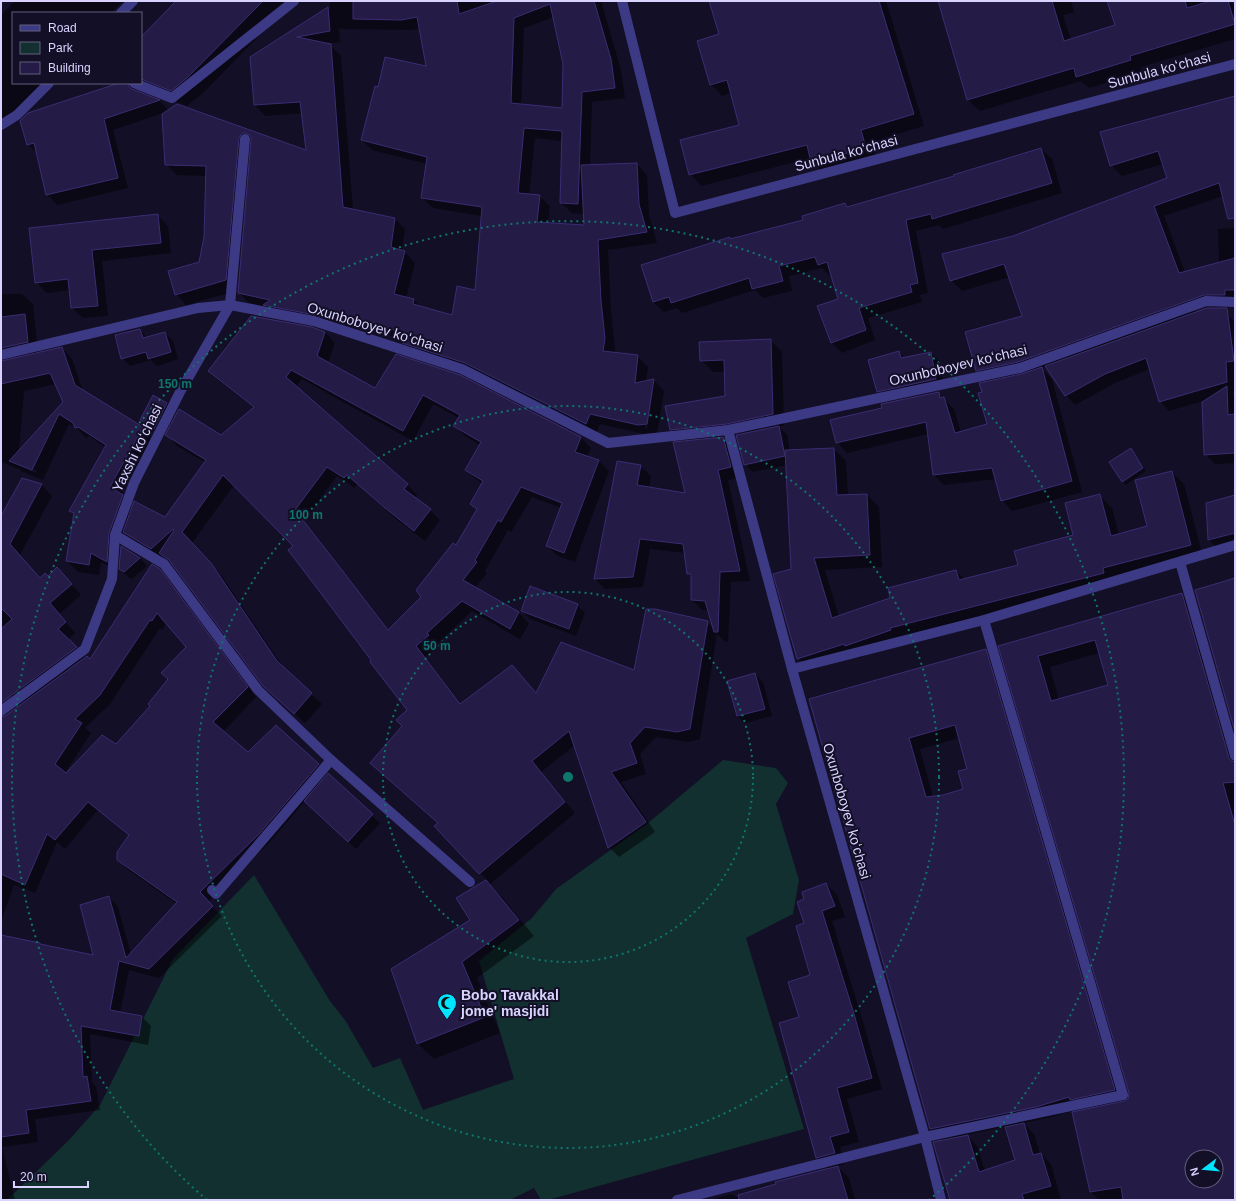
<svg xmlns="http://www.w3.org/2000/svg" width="1236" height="1201" viewBox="0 0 1236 1201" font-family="Arial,sans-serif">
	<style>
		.green { fill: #12302f }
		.shadow { fill: #0007; fill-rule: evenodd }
		.building { fill: #241b47; stroke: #3b2d73; fill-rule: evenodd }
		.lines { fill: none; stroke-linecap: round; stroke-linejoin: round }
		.minor { stroke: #3d3a85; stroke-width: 10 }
		.ring { fill: none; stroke: #0f766e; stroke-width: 2; stroke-dasharray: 2 4 }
		.labels { text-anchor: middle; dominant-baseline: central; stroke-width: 4; stroke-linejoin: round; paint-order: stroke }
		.street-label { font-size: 14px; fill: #d9d4ff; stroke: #130f26 }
		.poi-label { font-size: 14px; font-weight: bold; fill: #d9d4ff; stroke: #130f26; text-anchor: start }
		.centre { fill: #0f766e; stroke: #130f26; stroke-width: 2 }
		.ring-label { font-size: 12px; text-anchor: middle; font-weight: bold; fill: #0f766e; stroke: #130f26; stroke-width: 4; stroke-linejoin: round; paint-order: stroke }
	</style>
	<rect width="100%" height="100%" fill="#130f26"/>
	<path class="green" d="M723 760 776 768 788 783 776 804 799 880 793 914 746 938 804 1129 548 1200H541L534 1188 510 1200H7L69 1140 100 1105 173 959 254 875 330 1001 345 1020 373 1068 400 1058 423 1110 514 1079 479 961 532 918 556 889 647 824Z"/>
	<g class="shadow">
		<path d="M15 1H123L111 13H13V83H42L1 125V15Z"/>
		<path d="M178 1H293L203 93 187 106 153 92 141 80V39Z"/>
		<path d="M330 1H601L621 70 625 98 592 102 590 166 637 164 647 175 649 215 657 243 608 250 611 312 615 349V354L637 356 648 367 646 382 654 380 664 391 657 434 649 435 600 424 596 434 414 353 404 343 405 340 383 333 343 323 340 329 267 307 249 303 239 293 252 144 249 149 236 291 186 305 176 294 200 263 205 238 206 176 177 175 166 164 163 113 113 130 128 188 57 205 47 194 37 153 28 144 122 83H130L138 91V93L160 101 169 111 177 106 307 151 303 113 265 116 255 105 251 58 328 8 330 11ZM554 17 564 64 563 109 521 105 524 28ZM339 27 341 29 412 30 420 28 427 67 379 88 362 140 372 150 427 164 422 198 433 208 482 216 476 291 453 316 421 307 414 300 406 298 415 263 405 252 402 251 405 229 395 219 353 210 341 56 330 45 325 44 340 42ZM535 138 562 141 561 203 572 213 584 214 585 226 548 224 550 206 539 196 529 195ZM651 392H653L647 429H645Z"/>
		<path d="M718 1H886L924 126 872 142 876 159 824 173 812 162 811 158 701 186 690 174 740 126 731 93 722 96 711 84 721 35Z"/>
		<path d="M939 1H1071L1074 12 1063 15 1071 40 1116 26 1154 1H1230L1235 6V39L1141 67 1142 72 1089 88 1081 81 980 111 968 100Z"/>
		<path d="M1235 97V214L1223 196 1164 216 1185 272 1219 263 1218 229 1235 228V301L1185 300 1197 312 1227 314 1235 322V392L1232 393 1235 396V463L1215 464 1205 454 1203 401 1169 411 1160 401 1150 369 1115 383 1075 405 1066 395 1046 366 1041 368 1052 379 1082 492 1012 511 1002 500 996 479 944 485 933 474 928 434 847 453 837 442 883 409 938 393 954 409 961 433 988 425 983 393 988 382 976 370 1023 317 1010 277 962 291 951 280 1013 237 1168 179 1163 164 1122 176 1111 165Z"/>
		<path d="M1041 149 1052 159 1062 193 943 229 939 225 916 231 928 293 920 295 922 302 868 318 875 340 842 353 832 343 818 307 840 300 831 274 829 275 822 268 789 276 792 291 763 298 755 290 682 313 677 308 664 312 653 302 729 238 731 239 804 221 845 204 849 207 955 177Z"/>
		<path d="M157 215 168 226 171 253 102 261 108 316 83 318 72 308 70 290 47 293 36 282 30 228Z"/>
		<path d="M1 294H22L33 304 38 354 62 348 72 359 83 391 142 428 152 438 121 495 133 507 165 519 205 462 177 446 167 435 222 436 254 408 219 381 209 371 312 328 325 332 335 343 328 363 376 389 396 355 580 437 591 448 587 457 598 460 609 471 575 562 558 556 547 546 561 508 532 497 511 532 508 530 485 571 487 573 475 588 519 613 529 624 520 639 472 611 437 644 439 646 425 657 461 704 512 666 537 694 634 671 707 622 713 628 709 610H702L692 600V578L688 573 685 553 650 549 643 587 605 589 595 579 640 466 651 476 649 488 686 494 684 442 671 429 726 397V372H713L701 360 770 340 782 352 784 425 779 427 787 435 790 451 834 449 846 461 848 496 867 495 879 507 882 567 825 570 839 617 892 599 956 571 965 580 1019 566 1074 535 1099 495 1112 508 1119 535 1149 527 1171 472 1184 484 1203 557 902 643 858 658 857 656 810 670 798 658 792 570 787 465 753 472 745 464 737 435 722 437 733 449 741 478 728 480 750 581 731 582 728 642H725L717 634 700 739 688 742 656 737 640 754 646 774 621 782 655 832 619 857 609 847 575 745 541 772 575 813 489 885 502 897 534 936 477 978 500 1033 434 1059 418 1044 472 920 457 899 488 881 436 826 439 823 404 726 409 710 295 546 234 485 192 543 221 575 285 670 322 704 305 723 275 696 176 567 164 557 162 558 135 542 123 531 119 544 117 571 101 562 99 575 78 572 67 561 75 515 70 511 105 447 89 436 86 438 78 429 69 424 43 480 21 471 18 468V469L1 462ZM302 379 413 441 433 404 459 418 454 426 465 436 480 445 466 470 477 480 483 484 471 504 478 510 456 547 422 597 389 630 304 521 337 476 355 488 357 484 396 519 425 541 440 520 430 510 415 499 417 495 407 485 296 387ZM56 384 64 402 19 451 24 391ZM24 466 37 471 36 473 23 467Z"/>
		<path d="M140 330 148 338 165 333 173 341 178 359 157 366 151 360 130 366 122 358Z"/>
		<path d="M899 352 904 358 931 353 939 361 944 387 886 399 878 391Z"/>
		<path d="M167 403 170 407 158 431 145 423 141 420Z"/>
		<path d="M1134 453 1146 471 1126 485 1122 481Z"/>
		<path d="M28 481 42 485 52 496 20 555 40 578 48 577 67 579 81 595 59 614 75 633 68 640 86 658 90 660 159 570 169 580 256 697 223 732 249 754 318 765 380 823 356 849 305 801 268 844 208 902 222 916 159 978 129 970 120 1013 142 1017 151 1026 148 1045 90 1034 92 1082 96 1087 100 1110 35 1119 38 1142 2 1147 15 1200H1V936L95 956 109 897 118 907 131 954 177 904 127 869 118 859 129 836 98 810 65 849 57 842 35 893 14 885 1 921V721L21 706 1 686V518ZM167 622 187 647 169 680 151 707 116 745 66 774 65 773 91 733 85 728 110 704 160 628 162 630Z"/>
		<path d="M1235 496V548L1221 552 1209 540 1207 503Z"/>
		<path d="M122 548 140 558 147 566 132 579 128 577 120 569Z"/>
		<path d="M1182 595 1194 606 1235 752V1200H1165L1163 1193 1123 1200H1099L1091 1192 1083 1111 1080 1109 1047 1118 1023 1123 1034 1134 1040 1154H1041L1051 1164 1061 1200H951L943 1141 930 1129 810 699 986 650 997 662 1126 1102 1129 1100 1130 1093 1000 647ZM1099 653 1109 686 1059 700 1050 667ZM959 738 968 769 964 790 943 796 933 797 920 749ZM1006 1126 1016 1161 985 1171 977 1146 967 1135ZM1192 1157H1216V1181H1192Z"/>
		<path d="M577 605 585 613 576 636 530 619 522 611Z"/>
		<path d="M755 674 763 682 772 716 745 723 737 716Z"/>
		<path d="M826 884 837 895 845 917 832 921 864 1025 882 1089 847 1099 859 1142 840 1147 844 1164 837 1166 849 1178 855 1200H710L732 1194 736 1197 829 1169 817 1157 800 1018 812 976 806 924V899Z"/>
	</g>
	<g class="building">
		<path d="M176 1H263L188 77 171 91 141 79V37Z"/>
		<path d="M353 1H457L459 14 497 1H594L611 59 615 88 582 92 578 204 560 203 562 131 524 128 518 193 540 195 537 222 584 225 581 165 637 163 639 204 647 232 598 240 601 301 605 338 603 351 638 355 635 383 654 379 647 424 638 425 590 414 586 424 465 363 402 343 407 335 372 322 332 313 330 319 315 315 263 305 270 300 238 293 251 140V136L246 133H242L239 138 226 280 175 295 168 271 199 262 204 237 206 166 165 165 162 114 177 104 306 150 300 102 254 105 250 57 328 7 330 31 297 37 331 44 343 207 395 218 391 247 405 251 394 294 414 299 413 304 452 315 457 286 475 290 482 207 421 198 427 157 361 140 375 86 378 87 385 57 426 66 417 17 401 20 353 19ZM550 4 563 64 562 108 511 103 514 18Z"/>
		<path d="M709 1H879L914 114 861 130 866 148 811 163 807 145 689 175 680 140 739 125 727 80 710 85 697 41 719 34Z"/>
		<path d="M938 1H1052L1064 41 1115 25 1107 1H1185L1187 8 1211 1H1228L1235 24 1130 56 1131 60 1076 77 1074 68 967 100Z"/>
		<path d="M119 83H128L129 87 132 89 160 100 104 119 118 178 46 195 34 143 27 145 20 121 28 113Z"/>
		<path d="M1235 96V218L1228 219 1219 183 1154 206 1179 273 1235 258V290H1225V295H1204L1018 362 976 371 965 332 1022 316 1004 264 950 281 942 254 1013 236 1167 178 1158 151 1110 166 1100 132Z"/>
		<path d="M1041 148 1052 183 932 219 931 214 906 220 918 283 910 285 912 292 859 308 866 330 831 343 817 306 838 299 827 262 818 265 815 257 779 266 783 281 752 289 749 278 671 303 669 297 653 302 641 265 730 237V239L803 220 802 216 845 203 847 207 954 176 953 175Z"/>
		<path d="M158 214 161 243 92 250 98 306 71 308 68 279 35 283 29 228Z"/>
		<path d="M1207 308H1227L1234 361 1226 362 1227 382 1159 402 1146 358 1105 374 1065 396 1045 366Z"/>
		<path d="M25 314 28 342 1 348V317Z"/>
		<path d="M251 316 312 327 325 332 317 356 375 388 396 354 460 375 581 437 575 452 599 460 564 553 546 546 562 503 521 487 501 522 498 520 475 560 477 562 463 580 519 612 510 629 462 601 427 633 429 635 416 646 460 704 512 665 536 693 561 642 634 670 646 609H655L708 621 690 729 677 732 645 727 630 743 637 763 611 772 646 822 608 848 569 731 532 761 565 802 479 874 434 826 438 823 370 763 402 726 396 720 407 710 370 662 371 660 326 600 288 550 293 546 223 475 182 532 211 563 277 661 312 693 294 714 263 686 169 560 159 553 174 530 173 529 151 549 123 532 134 501 165 517 206 460 165 435 179 409 221 435 254 407 208 371ZM291 370 403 431 423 395 460 415 453 426 481 442 465 470 483 481 470 504 477 509 456 545 453 543 416 590 421 597 388 630 345 574 295 510 327 467 344 478 347 475 385 508 414 531 431 509 404 489 408 484 286 377Z"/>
		<path d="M140 329 143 338 165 332 171 352 148 359 146 352 121 359 115 335Z"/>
		<path d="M771 339 773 414 727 424 670 430 665 406 725 396 724 360 700 361 699 342Z"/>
		<path d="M62 347 75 385 143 427 110 487 123 495 109 533 107 562 91 553 89 565 66 561 74 513 69 511 106 445 78 427 75 428 73 423 59 414 32 470 9 461 63 402 50 373 1 384V361Z"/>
		<path d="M899 351 901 358 931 352 936 379 877 392 868 360Z"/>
		<path d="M1042 367 1072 481 1001 501 992 468 933 475 926 422 836 443 830 420 882 408 881 404 939 392 940 398 944 397 955 433 987 424 978 393 982 392 979 383 1021 374Z"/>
		<path d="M1227 386 1228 415 1235 414V453L1204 455 1202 402Z"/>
		<path d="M153 395 167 403 154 429 140 420Z"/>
		<path d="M779 426 785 456 744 465 736 435Z"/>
		<path d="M723 437 731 467 718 470 740 571 720 572 718 632H714L705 601 691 600V574H687L683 544 640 539 633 577 594 579 617 461 641 465 637 485 685 493 673 442Z"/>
		<path d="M834 448 837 495 867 494 870 555 814 558 832 618 890 598 888 588 956 570 959 580 1018 565 1014 551 1073 535 1065 503 1100 494 1111 536 1147 526 1135 480 1172 471 1191 545 1103 568 1104 573 890 628 891 630 845 646 844 644 797 659 773 574 791 569 785 450Z"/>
		<path d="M1131 448 1143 468 1122 482 1109 462Z"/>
		<path d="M22 478 42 484 10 544 40 578 45 573 48 576 57 567 72 584 50 603 66 622 58 629 77 647 1 703V629L12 619 1 608V516Z"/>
		<path d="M1235 495V533L1208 540 1206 503Z"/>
		<path d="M121 546 140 558 124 572 119 569Z"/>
		<path d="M152 564 160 569 248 687 213 722 248 752 276 725 319 764 259 834 200 892 213 906 149 969 119 961 110 1010 142 1016 139 1036 81 1026 83 1077 87 1076 91 1101 26 1110 29 1133 1 1137V935L40 943V944L93 955 80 905 109 896 126 958 177 902 117 860V852L129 835 88 802 55 840 47 834 25 885 1 874V717L5 716 87 656 90 659ZM157 613 186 647 161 673 168 679 148 704 150 706 116 744 102 735 66 773 55 764 82 723 75 719 100 695 150 620 152 621Z"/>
		<path d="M1235 578V732L1195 590Z"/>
		<path d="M530 586 578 604 569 629 521 611Z"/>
		<path d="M1182 593 1229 758 1231 761 1235 762V782L1223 783 1235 825V1200H1123L1121 1187 1090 1192 1072 1112 1124 1101 1128 1099 1129 1093 998 646ZM1095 640 1108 685 1051 701 1038 656ZM1192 1157H1216V1181H1192Z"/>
		<path d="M986 649 1115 1090 1070 1100 1069 1097 1036 1107 930 1129 809 699ZM955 725 967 769 958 771 963 789 943 795 926 797 909 738Z"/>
		<path d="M755 673 765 709 737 716 727 681Z"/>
		<path d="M328 773 373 814 348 842 304 801Z"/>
		<path d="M486 880 519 920 462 962 485 1017 417 1044 391 969 470 920 456 898Z"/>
		<path d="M826 883 835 906 822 911 854 1014 872 1078 837 1088 849 1132 830 1137 835 1153 816 1158 779 1023 799 1017 788 982 810 975 796 926 804 923 797 902 804 899 802 892Z"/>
		<path d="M1024 1123 1033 1155 1041 1153 1051 1186 1022 1194 1024 1200H950L933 1142 968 1135 979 1172 1015 1160 1005 1127Z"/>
		<path d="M838 1166 848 1200H739L738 1195 776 1184 775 1182Z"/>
	</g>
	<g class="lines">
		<g class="minor">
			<path d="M622 1 675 213 1235 64"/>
			<path d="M121 13 133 1"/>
			<path d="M134 83 172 98 294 1"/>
			<path d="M1 125 17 115 49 83"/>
			<path d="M1 355 198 308 230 305 314 321 462 369 608 443 728 430 1020 368 1206 301 1235 302"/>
			<path d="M728 430 792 669 925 1137 941 1200"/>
			<path d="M115 535 164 564 258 690 331 760 470 882"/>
			<path d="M1180 562 1235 756"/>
			<path d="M792 669 984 620 1235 545"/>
			<path d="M1 711 85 649 112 579 115 535 134 483 180 392 230 305 245 139"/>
			<path d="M212 890 216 894 331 760"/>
			<path d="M677 1200 925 1137 1123 1095 984 620"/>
		</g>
	</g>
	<g class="ring">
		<circle cx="568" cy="777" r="185"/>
		<circle cx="568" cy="777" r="371"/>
		<path d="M207 1200A556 556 0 1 1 929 1200"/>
	</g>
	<defs>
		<g id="mosque-pin" transform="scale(1)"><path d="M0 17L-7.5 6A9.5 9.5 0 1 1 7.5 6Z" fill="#00e5ff" stroke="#130f26"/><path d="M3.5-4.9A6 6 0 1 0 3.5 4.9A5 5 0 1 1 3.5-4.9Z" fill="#111"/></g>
	</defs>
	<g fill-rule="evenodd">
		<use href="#mosque-pin" x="447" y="1003"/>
	</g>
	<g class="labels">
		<g class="street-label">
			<text transform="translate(1159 70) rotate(-15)">Sunbula koʻchasi</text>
			<text transform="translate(846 153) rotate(-15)">Sunbula koʻchasi</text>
			<text transform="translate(375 327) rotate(17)">Oxunboboyev koʻchasi</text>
			<text transform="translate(958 365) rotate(-13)">Oxunboboyev koʻchasi</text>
			<text transform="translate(137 448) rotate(-64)">Yaxshi koʻchasi</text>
			<text transform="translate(847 811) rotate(74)">Oxunboboyev koʻchasi</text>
		</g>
		<g class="poi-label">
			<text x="461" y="995">Bobo Tavakkal<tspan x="461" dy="16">jome' masjidi</tspan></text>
		</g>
	</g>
	<circle cx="568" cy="777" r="6" class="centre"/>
	<g class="ring-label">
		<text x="175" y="388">150 m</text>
		<text x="306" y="519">100 m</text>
		<text x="437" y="650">50 m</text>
	</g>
	<rect width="1236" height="1201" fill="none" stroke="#d9d4ff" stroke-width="4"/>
	<rect x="12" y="12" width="130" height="72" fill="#130f26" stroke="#625e7d"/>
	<rect x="20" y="25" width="20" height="6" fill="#3d3a85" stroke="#625e7d"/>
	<text x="48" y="32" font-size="12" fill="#d9d4ff">Road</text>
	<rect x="20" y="42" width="20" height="12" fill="#12302f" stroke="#625e7d"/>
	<text x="48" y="52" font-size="12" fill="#d9d4ff">Park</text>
	<rect x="20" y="62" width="20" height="12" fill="#241b47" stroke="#625e7d"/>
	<text x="48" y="72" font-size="12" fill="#d9d4ff">Building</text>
	<g transform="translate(1204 1169) rotate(254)"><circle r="19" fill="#130f26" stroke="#625e7d"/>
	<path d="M0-3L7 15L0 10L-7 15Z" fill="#00e5ff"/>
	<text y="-6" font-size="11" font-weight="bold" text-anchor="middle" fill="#d9d4ff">N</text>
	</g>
	<path d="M14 1181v6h74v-6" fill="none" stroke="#d9d4ff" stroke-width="2"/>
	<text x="20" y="1181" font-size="12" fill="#d9d4ff" stroke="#130f26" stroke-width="3" paint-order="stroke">20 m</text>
</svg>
